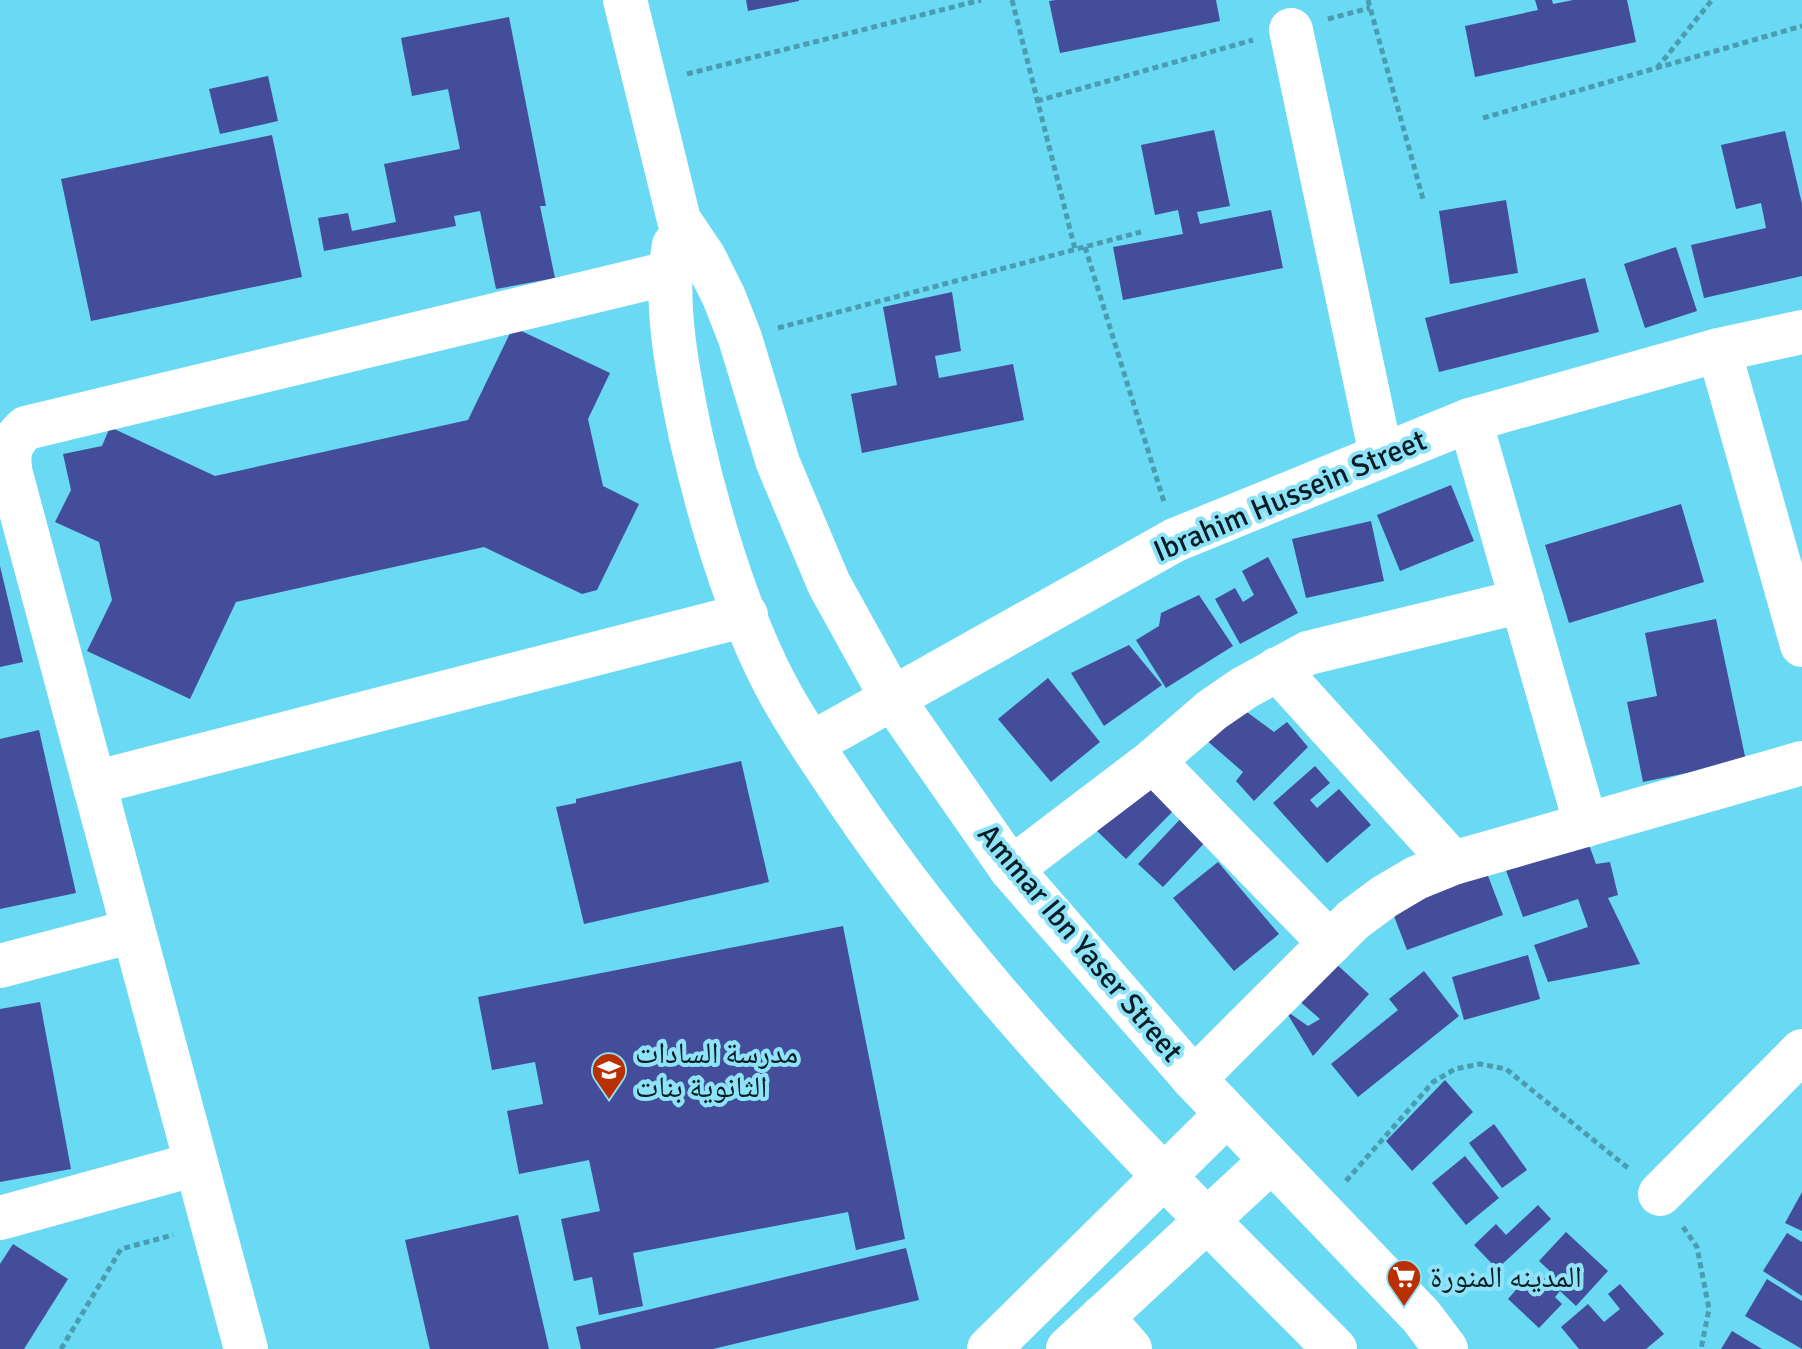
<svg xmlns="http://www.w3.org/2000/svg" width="1802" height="1349" viewBox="0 0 1802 1349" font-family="Signika,'Noto Naskh Arabic',sans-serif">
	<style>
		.building { fill: #444d99 }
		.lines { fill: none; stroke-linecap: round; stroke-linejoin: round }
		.path { stroke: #4a9db1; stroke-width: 5; stroke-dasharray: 6 4; stroke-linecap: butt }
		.minor { stroke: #fff; stroke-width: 44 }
		.labels { text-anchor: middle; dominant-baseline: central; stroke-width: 8; stroke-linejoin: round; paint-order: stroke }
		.street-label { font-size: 30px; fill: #051d23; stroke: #8fe3f8 }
		.poi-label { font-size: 30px; fill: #051d23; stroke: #8fe3f8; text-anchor: start }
	</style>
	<rect width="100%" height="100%" fill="#6ad9f3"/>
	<g class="building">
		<path d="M746 0H799V1L748 11Z"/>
		<path d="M1056 0H1216L1220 21 1060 53 1049 1Z"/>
		<path d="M1535 0H1552L1553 4 1573 0H1627L1636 42 1475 77 1465 26 1538 10Z"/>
		<path d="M509 17 546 206H540L555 278 496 289 480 211 454 216 456 226 324 251 318 218 348 213 352 231 396 222 384 164 460 149 448 89 412 96 401 38Z"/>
		<path d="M268 76 278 121 220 134 209 89Z"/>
		<path d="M1214 130 1230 206 1197 212 1200 224 1271 210 1283 268 1123 300 1113 247 1183 234 1178 210 1155 215 1141 145Z"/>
		<path d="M1785 131 1802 204V276L1704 298 1691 245 1766 228 1761 203 1736 209 1721 145Z"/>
		<path d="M272 135 302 277 91 321 61 179Z"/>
		<path d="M1506 200 1518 273 1450 284 1439 211Z"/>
		<path d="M1676 247 1697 311 1645 328 1624 264Z"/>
		<path d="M1585 278 1599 332 1439 372 1425 318Z"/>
		<path d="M952 292 961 351 935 356 939 378 1013 364 1024 420 862 453 851 394 897 385 883 307Z"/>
		<path d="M513 327 610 373 588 419 603 486 639 504 597 590 582 594 484 547 236 602 190 699 87 651 112 600 99 542 55 522 71 490 63 454 102 446 110 427 215 476 468 420Z"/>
		<path d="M1451 485 1474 541 1400 571 1377 515Z"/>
		<path d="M1681 504 1704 582 1569 623 1545 545Z"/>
		<path d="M1371 521 1384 581 1306 598 1292 539Z"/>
		<path d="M1268 557 1298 613 1240 644 1215 599 1235 588 1243 602 1254 595 1242 571Z"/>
		<path d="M0 566 23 662 0 667Z"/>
		<path d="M1199 595 1233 646 1166 688 1136 640 1159 626 1161 613Z"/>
		<path d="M1716 619 1746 761 1643 782 1627 702 1657 696 1645 633Z"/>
		<path d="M1129 645 1162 685 1104 726 1071 673Z"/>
		<path d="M1048 678 1100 742 1051 782 998 719Z"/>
		<path d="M1240 707 1274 732 1287 722 1308 747 1254 801 1236 781 1243 772 1205 739Z"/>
		<path d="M39 730 76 893 0 909V739Z"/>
		<path d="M741 761 769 882 584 924 556 807 576 803V799Z"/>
		<path d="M1315 766 1330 783 1310 800 1317 808 1339 789 1371 825 1327 863 1273 803Z"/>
		<path d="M1145 780 1175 809 1126 859 1096 830Z"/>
		<path d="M1185 814 1210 837 1163 887 1138 864Z"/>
		<path d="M1585 834 1596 864 1610 862 1618 895 1608 898 1640 964 1548 982 1534 945 1588 927 1578 899 1523 917 1503 862Z"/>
		<path d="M1218 862 1279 934 1234 971 1173 898Z"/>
		<path d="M1485 868 1503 915 1407 950 1389 903Z"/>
		<path d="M843 926 905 1239 856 1250 848 1212 633 1253 643 1306 599 1315 592 1277 574 1281 561 1219 600 1211 589 1160 519 1174 507 1111 543 1104 535 1062 492 1070 478 997Z"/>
		<path d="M1528 955 1540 999 1464 1020 1452 977Z"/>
		<path d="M1333 961 1369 994 1313 1056 1285 1010 1308 1026 1320 1019 1297 999Z"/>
		<path d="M1424 971 1459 1016 1358 1097 1331 1064 1398 1010 1389 999Z"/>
		<path d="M40 1002 71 1169 0 1182V1009Z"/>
		<path d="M1445 1080 1473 1112 1412 1171 1386 1141Z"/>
		<path d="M1494 1124 1527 1170 1502 1188 1469 1143Z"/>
		<path d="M1465 1156 1499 1198 1466 1225 1432 1183Z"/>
		<path d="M1802 1192V1231L1785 1223Z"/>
		<path d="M1538 1205 1551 1219 1497 1269 1474 1245 1496 1224 1506 1235Z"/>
		<path d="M518 1215 549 1349H430L405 1240Z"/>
		<path d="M1566 1232 1608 1271 1576 1306 1560 1291 1555 1297 1562 1304 1539 1328 1508 1299 1528 1276 1540 1280 1554 1275 1539 1261Z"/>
		<path d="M1787 1233 1802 1242V1296L1763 1271Z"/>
		<path d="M13 1244 68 1279 24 1349H0V1264Z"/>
		<path d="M906 1248 919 1300 713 1349H581L576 1327Z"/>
		<path d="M1767 1279 1802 1301V1349L1745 1316Z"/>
		<path d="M1620 1284 1664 1334 1646 1349H1579L1561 1327 1588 1304 1604 1322 1620 1309 1608 1294Z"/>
		<path d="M1732 1331 1762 1349H1721Z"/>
	</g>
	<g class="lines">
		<g class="path">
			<path d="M1012 0 1075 249"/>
			<path d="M1368 0 1423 199"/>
			<path d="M1328 19 1370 8"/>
			<path d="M1657 68 1712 0"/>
			<path d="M687 74 981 0"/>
			<path d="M1037 101 1253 40"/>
			<path d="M1483 118 1802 26"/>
			<path d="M1085 247 1164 502"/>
			<path d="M778 328 1141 232"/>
			<path d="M1346 1181 1433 1082 1455 1069 1480 1064 1506 1069 1628 1168"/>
			<path d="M1683 1227 1697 1247 1709 1309 1701 1349"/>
			<path d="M61 1349 121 1249 173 1235"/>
		</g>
		<g class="minor">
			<path d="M625 0 679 220 704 257 724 297 740 338 778 463 829 584 892 698 1011 869 1194 1079 1421 1316 1446 1349"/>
			<path d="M1291 30 1381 455"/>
			<path d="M674 245C663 302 679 380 691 437 709 516 737 610 774 682 796 724 823 762 849 801 986 1004 1163 1176 1335 1349"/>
			<path d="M1719 350 1802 645"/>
			<path d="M1470 420 1586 825"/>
			<path d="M1277 669 1453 863"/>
			<path d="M811 744 1175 540 1470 420 1719 350 1802 332"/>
			<path d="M1153 761 1330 943"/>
			<path d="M94 783 746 615"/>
			<path d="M1011 869 1153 761 1212 710 1244 688 1308 653 1522 601"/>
			<path d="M0 966 133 931"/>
			<path d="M1194 1079 1353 920 1384 897 1416 878 1453 863 1802 763"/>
			<path d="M1660 1194 1802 1051"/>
			<path d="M0 1218 196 1164"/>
			<path d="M1102 1317 1130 1349"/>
			<path d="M246 1349 11 474C7 453 10 442 26 428L669 273"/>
			<path d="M989 1349 1227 1114"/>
			<path d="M1068 1349 1271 1161"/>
		</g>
	</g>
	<defs>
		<g id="school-pin" transform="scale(1.8)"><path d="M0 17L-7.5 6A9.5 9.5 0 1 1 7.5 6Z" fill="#ba3002" stroke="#8fe3f8"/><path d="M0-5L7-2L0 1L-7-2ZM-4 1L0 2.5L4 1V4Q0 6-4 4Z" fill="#fff"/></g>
		<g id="supermarket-pin" transform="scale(1.8)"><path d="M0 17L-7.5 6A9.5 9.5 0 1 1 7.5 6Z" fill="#ba3002" stroke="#8fe3f8"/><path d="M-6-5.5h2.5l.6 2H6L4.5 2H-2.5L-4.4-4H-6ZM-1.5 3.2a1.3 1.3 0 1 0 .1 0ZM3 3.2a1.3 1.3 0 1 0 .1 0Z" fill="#fff"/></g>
	</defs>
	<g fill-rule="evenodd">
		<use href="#school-pin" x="609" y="1070"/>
		<use href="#supermarket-pin" x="1404" y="1277"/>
	</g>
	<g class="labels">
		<g class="street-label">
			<text transform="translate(1290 496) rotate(-23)">Ibrahim Hussein Street</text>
			<text transform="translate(1080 943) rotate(50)">Ammar Ibn Yaser Street</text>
		</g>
		<g class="poi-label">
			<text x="635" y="1053">مدرسة السادات<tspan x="635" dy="34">الثانوية بنات</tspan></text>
			<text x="1430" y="1277">المدينه المنورة</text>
		</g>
	</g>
</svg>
